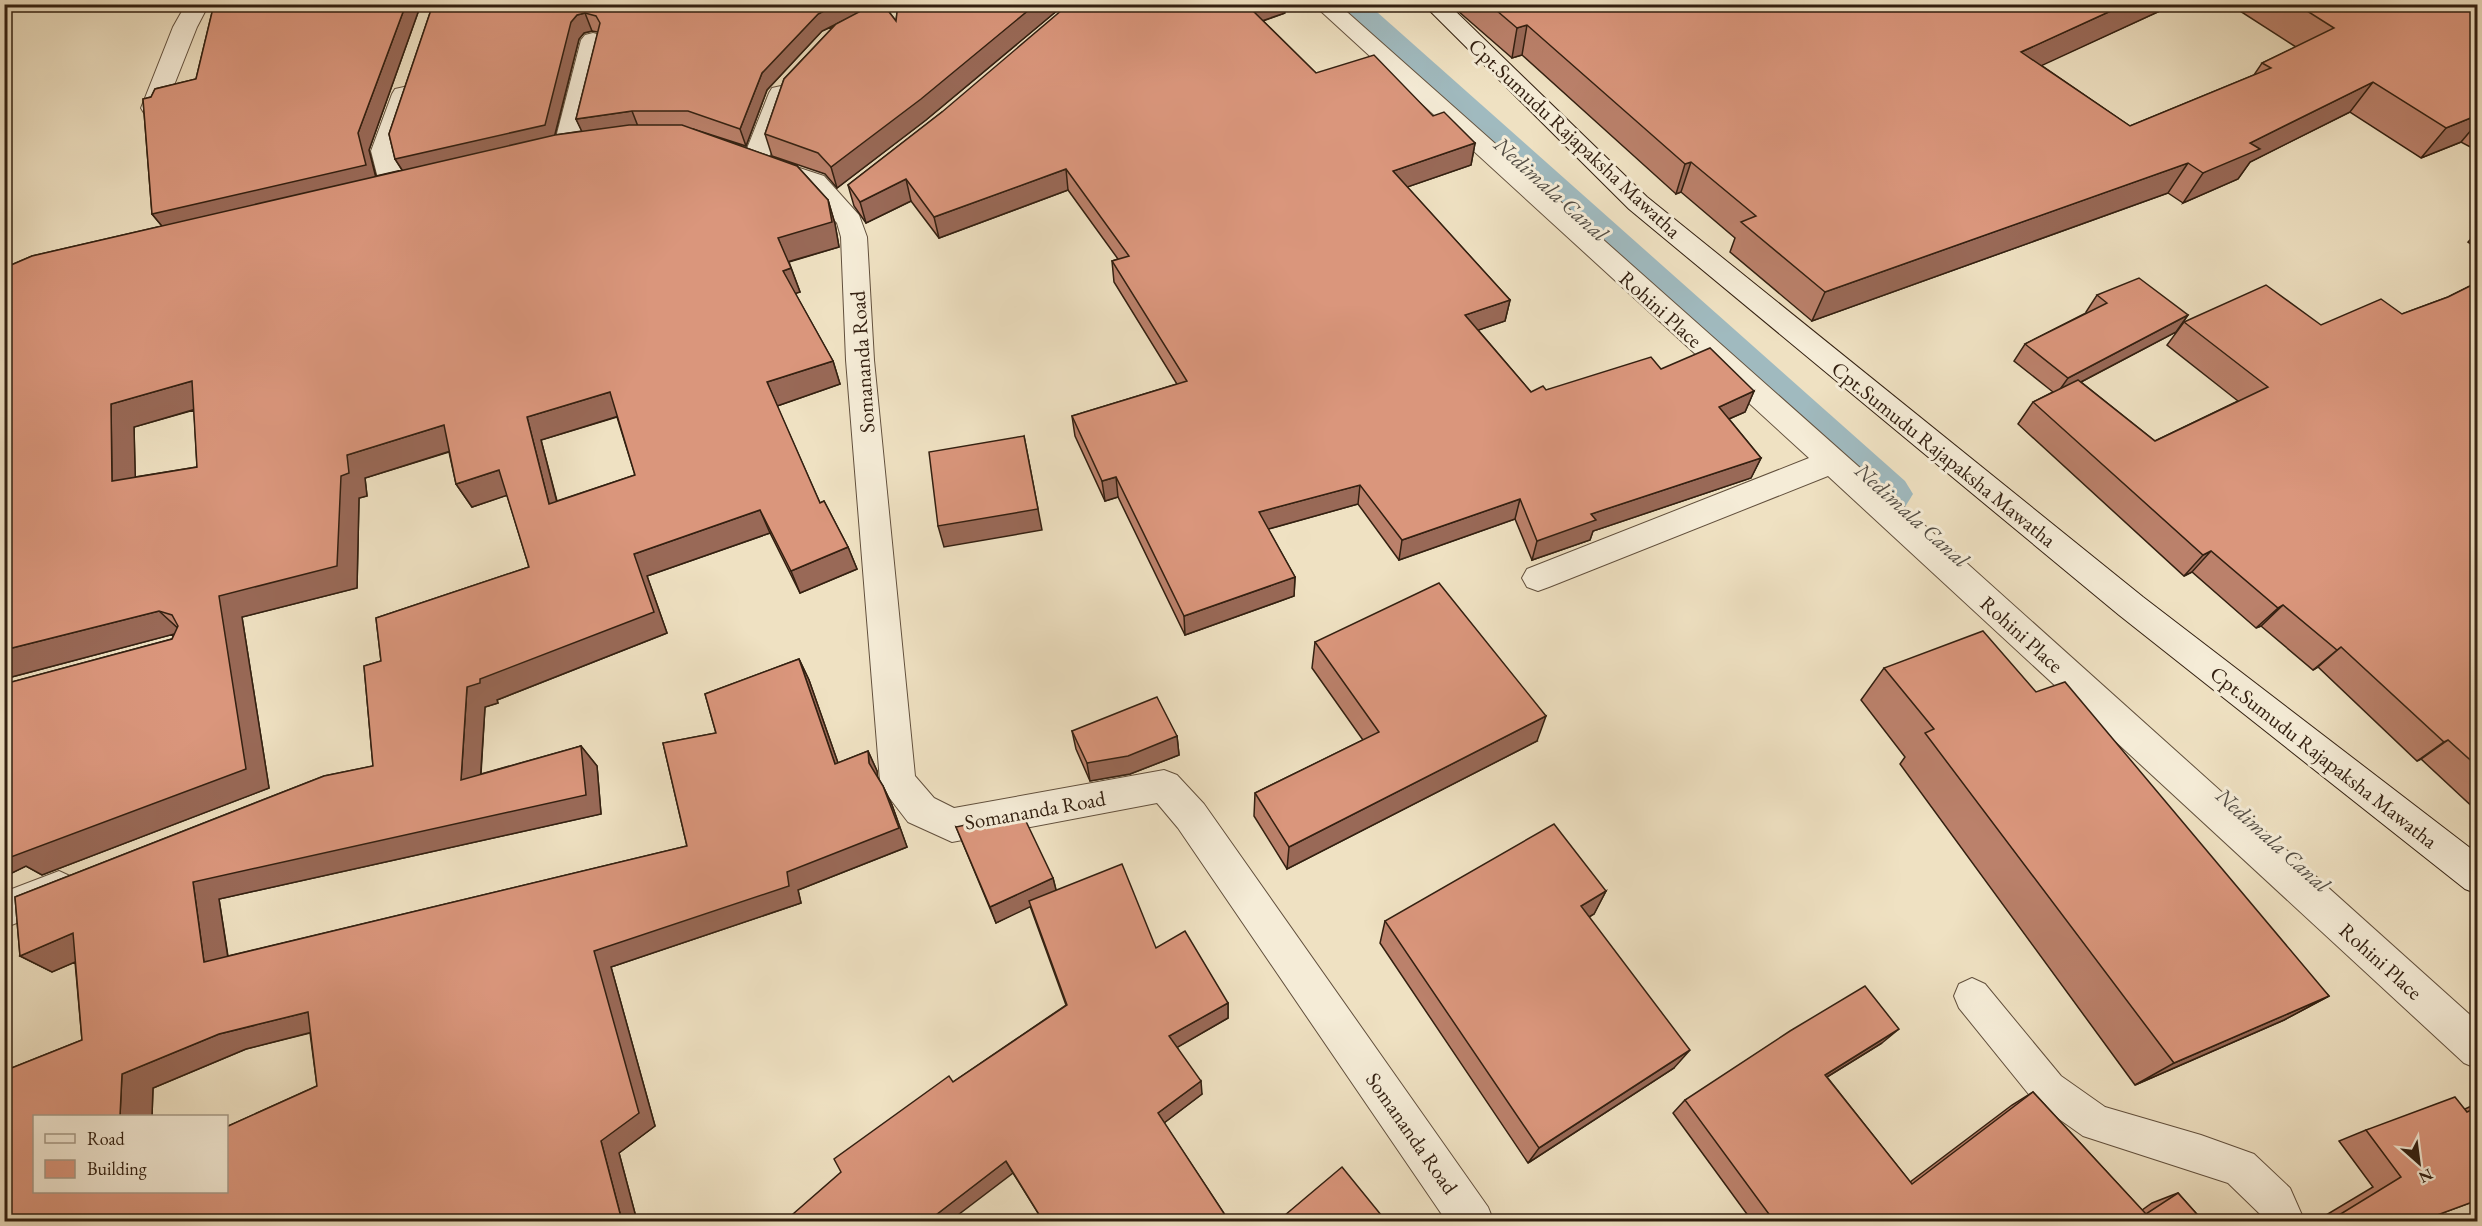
<svg xmlns="http://www.w3.org/2000/svg" width="2482" height="1226" viewBox="0 0 2482 1226" font-family="'EB Garamond',serif">
	<style>
		.lines { fill: none; stroke-linecap: round; stroke-linejoin: round }
		.canal { fill: #a0babf; fill-rule: evenodd }
		.lane-casing { stroke: #62503d; stroke-width: 2 }
		.street-casing { stroke: #62503d; stroke-width: 2 }
		.secondary-casing { stroke: #332011; stroke-width: 2 }
		.lane { fill: #f5ecd7; fill-rule: evenodd }
		.street { fill: #f5ecd7; fill-rule: evenodd }
		.secondary { fill: #f5ecd7; fill-rule: evenodd }
		.wall { fill: #bb816b; stroke: #332011; stroke-width: 1.5; fill-rule: evenodd }
		.shaded-wall { fill: #996957; stroke: #332011; stroke-width: 1.5 }
		.building { fill: #da967c; stroke: #332011; stroke-width: 1.5; fill-rule: evenodd }
		.labels { text-anchor: middle; dominant-baseline: central; stroke-width: 6; stroke-linejoin: round; paint-order: stroke }
		.street-label { font-size: 21px; fill: #332011; stroke: #f5ecd7 }
		.water-label { font-size: 22px; font-style: italic; fill: #544e45; stroke: #f5ecd7 }
	</style>
	<rect width="100%" height="100%" fill="#efe1c2"/>
	<filter id="stains"><feTurbulence type="fractalNoise" baseFrequency=".00333" numOctaves="4"/><feColorMatrix values="0 0 0 0 .2 0 0 0 0 .09 0 0 0 0 .02 0 0 0 .5 -.17"/></filter>
	<radialGradient id="worn" r=".72"><stop offset=".6" stop-color="#630" stop-opacity="0"/><stop offset="1" stop-color="#630" stop-opacity=".3"/></radialGradient>
	<g class="lines">
		<path class="canal" d="M1328 4H1368L1905 481 1913 494 1905 507 1888 513 1871 507 1333 12Z"/>
		<g class="lane-casing">
			<path id="lane" d="M1972 978 1985 984 2061 1076 2105 1107 2201 1135 2254 1154 2290 1188 2305 1222H2265L2262 1216 2228 1183 2083 1136 2035 1102 1959 1008 1954 996 1959 984Z"/>
		</g>
		<g class="street-casing">
			<g id="street">
				<path d="M186 4H209L197 27 165 108 162 113 153 115 144 113 141 108 173 27Z"/>
				<path d="M1313 4H1338L1912 514 2478 1022V1069L2464 1063 1828 476 1549 587 1538 591 1527 587 1522 578 1527 569 1809 458Z"/>
				<path d="M593 33 601 35 605 40 579 149 575 155 566 157 557 155 553 149 581 40 585 35Z"/>
				<path d="M781 86 790 88 793 93 769 158 824 176 859 215 867 237 874 360 915 776 934 798 954 808 1164 770 1177 775 1204 804 1488 1207 1494 1222H1447L1178 828 1157 803 952 842 908 822 885 792 880 781 846 360 841 237 837 223 806 188 759 172 757 169 746 167 742 161 769 93 772 88Z"/>
				<path d="M404 87 413 89 416 94 397 151 407 190 403 196 394 198 385 196 381 190 371 151 392 94 395 89Z"/>
				<path d="M59 871 72 877 78 889 72 901 4 928V892Z"/>
			</g>
		</g>
		<g class="secondary-casing">
			<path id="secondary" d="M1423 4H1448L1647 197 2143 597 2478 854V894L2465 889 2119 615 1629 209Z"/>
		</g>
		<use href="#lane" class="lane"/>
		<use href="#street" class="street"/>
		<use href="#secondary" class="secondary"/>
	</g>
	<g class="wall">
		<path d="M214 4H421L369 150 376 176 402 170 395 159 389 134 433 4H866L864 9 874 4H883L896 21 898 4H1065L926 120 837 188 825 174 772 156 765 134 784 79 834 26 822 31 767 90 746 146 693 129 797 166 828 200 835 224 839 247 789 262 800 292 795 293 833 361 840 384 777 406 820 503 824 501 848 547 857 569 800 593 770 533 647 576 667 633 497 700 498 703 485 707 481 774 581 746 597 766 601 814 219 899 228 956 687 846 663 743 716 733 705 694 799 659 809 680 838 763 868 751 877 771V776L883 786 892 805 907 847 798 890 801 903 611 967 655 1126 619 1153 637 1221H4V1071L82 1040 75 962 52 972 20 956 15 897 324 776 373 766 364 666 381 661 376 618 529 567 507 495 472 507 456 484 449 452 365 478 367 496 359 498 357 588 242 617 269 788 42 875 26 866 12 873 4 868V684L172 639 174 634 4 679V268L32 256 162 226 152 214 143 99 151 97 155 89 196 79ZM592 31 598 32 576 119 582 131 555 135 579 39 584 33ZM194 410 197 467 135 477 134 427ZM617 417 635 475 557 501 541 440ZM310 1033 317 1086 226 1127V1191H34V1116H152L153 1088 246 1049Z"/>
		<path d="M1450 4H2175L2041 65 2130 126 2254 75 2262 63 2296 47 2229 4H2478V151L2461 142 2421 158 2350 112 2250 162 2238 179 2183 203 2168 193 1812 321 1730 252 1735 238 1681 192 1676 194 1522 55 1512 58Z"/>
		<path d="M1285 13 1263 21 1316 73 1433 116 1475 143 1471 165 1407 187 1510 300 1505 321 1478 330 1531 392 1546 390 1661 369 1754 391 1745 412 1729 419 1761 458 1751 478 1593 531 1590 540 1532 560 1515 519 1399 560 1358 504 1268 529 1295 577 1294 596 1185 635 1118 497 1105 501 1075 436 1072 416 1177 384 1114 282 1112 261 1118 259 1068 190 939 238 911 201 866 223 854 206 848 185 942 112Z"/>
		<path d="M2478 231V249L2468 242Z"/>
		<path d="M2478 282V812L2421 759 2417 761 2318 667 2313 670 2261 626 2256 628 2192 572 2184 576 2018 424 2033 402 2053 392 2014 361 2025 344 2086 313V312L2097 295 2188 315 2176 332 2081 382 2155 441 2238 401 2167 345 2184 322 2321 325 2402 314 2448 297Z"/>
		<path d="M1315 642 1537 741 1287 869 1254 816 1255 793 1363 740 1312 668Z"/>
		<path d="M1884 668 2036 692 2329 996 2284 1020 2135 1085 1900 764 1905 757 1861 700Z"/>
		<path d="M1072 731 1177 736 1179 755 1130 774 1090 781 1076 749Z"/>
		<path d="M956 827 1053 878 1056 890 1156 948 1228 1003V1018L1177 1047 1202 1094 1164 1123 1229 1221H1043L1013 1173 953 1082 1066 1005 1030 906 996 923Z"/>
		<path d="M1606 891 1594 914 1589 917 1674 1068 1528 1163 1380 943 1385 921Z"/>
		<path d="M1882 1043 1827 1077 1910 1182 2012 1105 2033 1092 2142 1210 2152 1203 2178 1193 2203 1221H1752L1673 1113 1685 1100Z"/>
		<path d="M2478 1103V1200L2421 1221H2316L2373 1187 2339 1141 2366 1130 2465 1109Z"/>
	</g>
	<g class="shaded-wall">
		<path d="M114 4H144L118 10Z"/>
		<path d="M406 4H421L369 150 377 182 166 231 152 214 358 133Z"/>
		<path d="M837 4H866L864 10 822 31 767 90 746 146 740 129 762 73 818 14Z"/>
		<path d="M1036 4H1065L926 120 837 188 831 167Z"/>
		<path d="M1248 4H1285V13L1247 26V5Z"/>
		<path d="M2126 4H2175L2006 82 2021 52Z"/>
		<path d="M585 13 592 31 584 33 579 39 553 142 406 176 395 159 571 22 577 15Z"/>
		<path d="M1527 25 1522 55 1512 58 1517 28Z"/>
		<path d="M2373 82 2350 112 2250 162 2238 179 2183 203 2203 173 2250 143Z"/>
		<path d="M632 111 639 129 584 136 576 119Z"/>
		<path d="M2478 115V122L2461 142 2421 158 2446 128Z"/>
		<path d="M1475 143 1471 165 1390 193 1393 171Z"/>
		<path d="M1691 162 1681 192 1676 194 1685 164Z"/>
		<path d="M2188 163 2168 193 1812 321 1825 292Z"/>
		<path d="M1066 169 1068 190 939 238 934 217Z"/>
		<path d="M906 179 911 201 866 223 860 202Z"/>
		<path d="M828 200 835 224 839 247 787 262 778 238Z"/>
		<path d="M4 218 11 231 4 233Z"/>
		<path d="M791 268 800 292 791 295 783 271Z"/>
		<path d="M1510 300 1505 321 1461 336 1465 315Z"/>
		<path d="M2188 315 2176 332 2056 395 2068 378Z"/>
		<path d="M833 361 840 384 777 406 767 382Z"/>
		<path d="M192 381 213 404 134 427 136 504 112 481 111 404Z"/>
		<path d="M1754 391 1745 412 1710 427 1719 407Z"/>
		<path d="M610 392 622 415 541 440 563 526 549 504 527 417Z"/>
		<path d="M444 425 460 448 365 478 367 496 359 498 357 588 242 617 269 788 42 875 26 866 12 873 4 868V844L219 596 341 476 347 455Z"/>
		<path d="M1024 436 1042 530 944 547 938 526Z"/>
		<path d="M1761 458 1751 478 1593 531 1590 540 1532 560 1537 541 1591 514Z"/>
		<path d="M499 470 514 493 472 507 456 484Z"/>
		<path d="M1116 477 1118 497 1105 501 1102 481Z"/>
		<path d="M1360 485 1358 504 1258 532 1259 512Z"/>
		<path d="M1520 499 1515 519 1399 560 1402 540Z"/>
		<path d="M760 510 770 533 647 576 667 633 497 700 498 703 485 707 479 799 461 780 467 687 480 679 634 554Z"/>
		<path d="M848 547 857 569 800 593 791 571Z"/>
		<path d="M2211 551 2192 572 2184 576 2203 555Z"/>
		<path d="M1295 577 1294 596 1185 635 1184 616Z"/>
		<path d="M2283 605 2261 626 2256 628 2278 608Z"/>
		<path d="M159 611 182 632 4 679V650Z"/>
		<path d="M2341 647 2318 667 2313 670 2337 650Z"/>
		<path d="M799 659 809 680 845 783 835 764Z"/>
		<path d="M1546 716 1537 741 1287 869 1289 847Z"/>
		<path d="M1177 736 1179 755 1130 774 1090 781 1087 763Z"/>
		<path d="M2448 740 2421 759 2417 761 2444 742Z"/>
		<path d="M581 746 597 766 601 814 219 899 231 978 204 962 193 882Z"/>
		<path d="M868 751 877 771 878 782 869 763Z"/>
		<path d="M883 786 892 805 907 847 798 890 801 903 611 967 655 1126 619 1153 637 1221H622L601 1141 594 951 787 872Z"/>
		<path d="M1053 878 1057 894 996 923 990 907Z"/>
		<path d="M1606 891 1594 914 1570 928 1581 906Z"/>
		<path d="M73 933 103 950 52 972 20 956Z"/>
		<path d="M2329 996 2284 1020 2135 1085 2174 1063Z"/>
		<path d="M1228 1003V1018L1171 1051 1169 1036Z"/>
		<path d="M308 1012 332 1027 246 1049 153 1088 152 1116H120L122 1074 219 1034Z"/>
		<path d="M1899 1029 1882 1043 1809 1088 1825 1075Z"/>
		<path d="M1690 1050 1674 1068 1528 1163 1539 1148Z"/>
		<path d="M1201 1081 1202 1094 1160 1126 1158 1113Z"/>
		<path d="M1006 1161 1013 1173 950 1221H928Z"/>
	</g>
	<g class="building">
		<path d="M214 4H406L358 133 366 165 152 214 143 99 151 97 155 89 196 79Z"/>
		<path d="M433 4H837L818 14 762 73 740 129 688 111H632L576 119 600 23 596 16 585 13 577 15 571 22 545 125 395 159 389 134Z"/>
		<path d="M874 4H883L896 21 898 4H1036L921 99 831 167 818 153 765 134 784 79 836 24Z"/>
		<path d="M1069 4H1248L1247 5 1316 73 1374 55 1433 116 1444 112 1475 143 1393 171 1510 300 1465 315 1531 392 1543 386 1546 390 1651 357 1661 369 1710 348 1754 391 1719 407 1761 458 1591 514 1596 520 1537 541 1520 499 1402 540 1360 485 1259 512 1295 577 1184 616 1116 477 1102 481 1072 416 1187 381 1112 261 1129 256 1066 169 934 217 906 179 860 202 848 185 942 112Z"/>
		<path d="M1489 4H2126L2021 52 2130 126 2271 68 2262 63 2334 28 2296 4H2478V115L2446 128 2373 82 2250 143 2260 149 2203 173 2188 163 1825 292 1741 222 1756 216 1691 162 1685 164 1527 25 1517 28Z"/>
		<path d="M629 125H682L797 166 828 200 832 222 778 238 791 268 783 271 833 361 767 382 820 503 824 501 848 547 791 571 760 510 634 554 654 612 480 679V683L467 687 461 780 581 746 586 795 193 882 204 962 687 846 663 743 716 733 705 694 799 659 835 764 868 751 869 763 883 786 899 828 787 872 789 886 594 951 639 1113 601 1141 622 1221H4V1071L82 1040 73 933 20 956 15 897 324 776 373 766 364 666 381 661 376 618 529 567 499 470 456 484 444 425 347 455 349 473 341 476 337 566 219 596 246 769 11 857 10 842 4 844V684L172 639 178 626 172 615 159 611 4 650V268L32 256 555 135ZM192 381 197 467 112 481 111 404ZM610 392 635 475 549 504 527 417ZM308 1012 317 1086 226 1127V1191H34V1116H120L122 1074 219 1034Z"/>
		<path d="M2139 278 2188 315 2068 378 2025 344 2107 303 2097 295Z"/>
		<path d="M2478 282V767L2448 740 2444 742 2341 647 2337 650 2283 605 2278 608 2211 551 2203 555 2033 402 2078 380 2155 441 2268 387 2184 322 2266 285 2321 325 2381 299 2402 314 2448 297Z"/>
		<path d="M1024 436 1038 509 938 526 929 452Z"/>
		<path d="M1439 583 1546 716 1289 847 1255 793 1379 732 1315 642Z"/>
		<path d="M1983 631 2036 692 2065 682 2329 996 2174 1063 1925 733 1934 729 1884 668Z"/>
		<path d="M1157 697 1177 736 1128 756 1087 763 1072 731Z"/>
		<path d="M1022 813 1053 878 990 907 956 827Z"/>
		<path d="M1554 824 1606 891 1581 906 1690 1050 1539 1148 1385 921Z"/>
		<path d="M1122 864 1156 948 1185 931 1228 1003 1169 1036 1201 1081 1158 1113 1229 1221H1043L1006 1161 928 1221H785L841 1172 834 1159 949 1076 953 1082 1067 1005 1029 901Z"/>
		<path d="M1865 986 1899 1029 1825 1075 1912 1184 2033 1092 2146 1214 2178 1193 2203 1221H1774L1685 1100 1790 1031Z"/>
		<path d="M2455 1097 2467 1112 2478 1107V1200L2421 1221H2344L2339 1215 2401 1177 2366 1130Z"/>
		<path d="M1342 1167 1386 1221H1278Z"/>
		<path d="M667 1218 668 1221H661Z"/>
	</g>
	<g class="labels">
		<g class="street-label">
			<text transform="translate(1575 138) rotate(43)">Cpt.Sumudu Rajapaksha Mawatha</text>
			<text transform="translate(1661 309) rotate(42)">Rohini Place</text>
			<text transform="translate(862 362) rotate(-94)">Somananda Road</text>
			<text transform="translate(1944 454) rotate(39)">Cpt.Sumudu Rajapaksha Mawatha</text>
			<text transform="translate(2022 634) rotate(42)">Rohini Place</text>
			<text transform="translate(2324 757) rotate(38)">Cpt.Sumudu Rajapaksha Mawatha</text>
			<text transform="translate(1035 810) rotate(-10)">Somananda Road</text>
			<text transform="translate(2381 961) rotate(42)">Rohini Place</text>
			<text transform="translate(1412 1133) rotate(55)">Somananda Road</text>
		</g>
		<g class="water-label">
			<text transform="translate(1551 189) rotate(42)">Nedimala Canal</text>
			<text transform="translate(1912 515) rotate(42)">Nedimala Canal</text>
			<text transform="translate(2273 840) rotate(42)">Nedimala Canal</text>
		</g>
	</g>
	<rect width="2482" height="1226" fill="none" stroke="#efe1c2" stroke-width="24"/>
	<rect x="6" y="6" width="2470" height="1214" fill="none" stroke="#332011" stroke-width="3"/>
	<rect x="12" y="12" width="2458" height="1202" fill="none" stroke="#332011" stroke-width="1.5"/>
	<rect x="33" y="1115" width="195" height="78" fill="#f5ecd7" stroke="#a79a88" stroke-width="1.5"/>
	<rect x="45" y="1134" width="30" height="9" fill="#f5ecd7" stroke="#a79a88" stroke-width="1.5"/>
	<text x="87" y="1145" font-size="18" fill="#332011">Road</text>
	<rect x="45" y="1160" width="30" height="18" fill="#da967c" stroke="#a79a88" stroke-width="1.5"/>
	<text x="87" y="1175" font-size="18" fill="#332011">Building</text>
	<g transform="translate(2419 1163) rotate(152)" stroke="#f5ecd7" stroke-width="4.5" paint-order="stroke">
	<path d="M0-4.5L10 22L0 15L-10 22Z" fill="#332011"/>
	<text y="-9" font-size="16" font-weight="bold" text-anchor="middle" fill="#332011">N</text>
	</g>
	<rect width="100%" height="100%" filter="url(#stains)"/>
	<rect width="100%" height="100%" fill="url(#worn)"/>
</svg>
